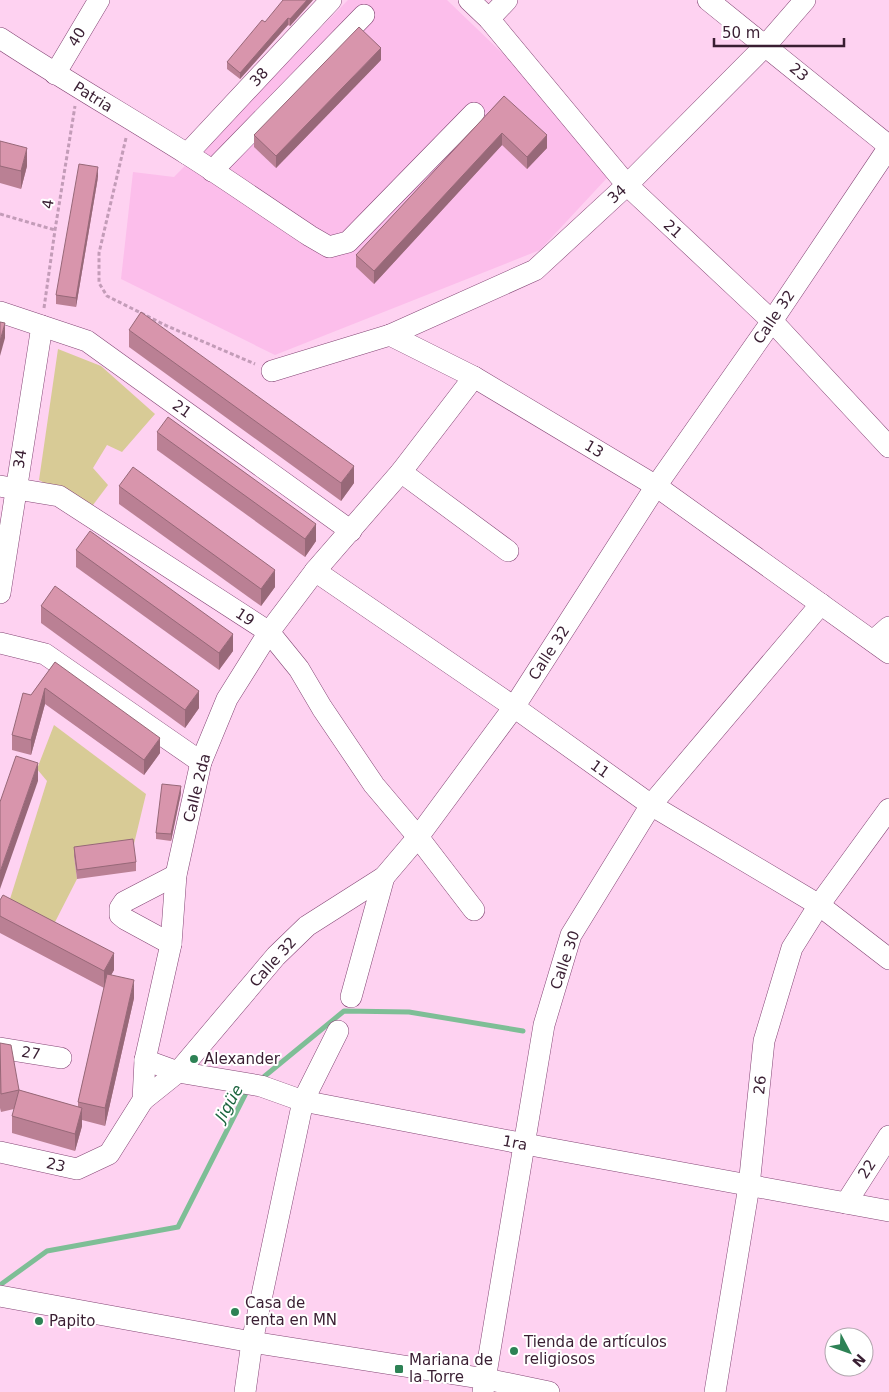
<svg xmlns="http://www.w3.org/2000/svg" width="889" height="1392" viewBox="0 0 889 1392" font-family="'DejaVu Sans',sans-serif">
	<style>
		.built { fill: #fcbeeb }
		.green { fill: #d8cb96 }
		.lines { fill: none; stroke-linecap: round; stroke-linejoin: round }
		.stream { stroke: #7ebe96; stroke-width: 5 }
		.minor-casing { stroke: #844675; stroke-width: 22 }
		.path { stroke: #c39cb8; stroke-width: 3; stroke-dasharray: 4 2.5; stroke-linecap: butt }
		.minor { stroke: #fff; stroke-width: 21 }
		.wall { fill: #ba8094 }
		.shaded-wall { fill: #976878 }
		.building { fill: #d895ac; stroke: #976878 }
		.poi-dot { fill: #2d8255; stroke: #fff; stroke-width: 2 }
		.labels { text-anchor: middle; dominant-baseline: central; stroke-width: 4; stroke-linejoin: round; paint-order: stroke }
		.street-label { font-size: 15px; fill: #391e32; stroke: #fff }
		.poi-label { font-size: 15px; fill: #391e32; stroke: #fff; text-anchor: start }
		.water-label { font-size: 16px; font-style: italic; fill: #1d6540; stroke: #fff }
	</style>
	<rect width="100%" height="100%" fill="#fed2f1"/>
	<path class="built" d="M348 0H447L619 165 540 250 275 355 121 279 133 172 174 177Z"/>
	<g class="green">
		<path d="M58 349 101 366 155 414 122 452 107 445 93 468 108 485 90 509 39 480Z"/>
		<path d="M54 725 146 794 133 848 74 856 77 879 54 924 10 899 47 781 37 769Z"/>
	</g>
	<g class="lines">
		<g class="stream">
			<path d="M260 1080 344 1011 409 1012 523 1031"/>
			<path d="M0 1285 47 1251 178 1227 247 1091 250 1089"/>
		</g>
		<g class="minor-casing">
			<g id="minor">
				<path d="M469 0 489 19 627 185 772 321 889 447"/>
				<path d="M708 0 889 146"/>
				<path d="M489 19 507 0"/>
				<path d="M0 38C61 78 125 115 187 154 228 180 269 209 310 236L329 247 348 242 474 113"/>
				<path d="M55 74 99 0"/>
				<path d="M187 154 331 0"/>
				<path d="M212 171 364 15"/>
				<path d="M0 312 87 341 351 531"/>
				<path d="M390 335 535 270 627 185 766 45 805 0"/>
				<path d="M272 371 390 335 474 377 656 486 889 653"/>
				<path d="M401 472 508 551"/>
				<path d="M0 486 59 496 269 632 299 669 322 708 374 785 418 837 474 910"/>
				<path d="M315 571 514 707 651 805 819 905 889 959"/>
				<path d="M0 593 42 326"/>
				<path d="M873 641 889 627"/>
				<path d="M0 643 45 654 201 762"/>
				<path d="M171 944 125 919 120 915V908L124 902 176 875"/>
				<path d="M351 997 384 877"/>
				<path d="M0 1048 61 1058"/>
				<path d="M145 1060 178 1072 261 1086 303 1101 525 1144 889 1211"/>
				<path d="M143 1100 178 1072 276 956 307 926 384 877 418 837 514 707 656 486 772 321 889 147"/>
				<path d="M0 1152 77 1169 109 1154 143 1100 145 1060 171 944 176 875 201 762 227 699 269 632 315 571 401 472 474 377"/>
				<path d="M846 1203 889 1136"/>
				<path d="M0 1296 252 1342 486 1379 549 1392"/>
				<path d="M245 1392 252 1342 303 1101 338 1031"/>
				<path d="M483 1392 544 1025 571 935 651 805 821 604"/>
				<path d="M715 1392 749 1186 764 1041 792 948 819 905 889 809"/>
			</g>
		</g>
		<g class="path">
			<path d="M126 138 99 253V283L107 296 167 326 255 364"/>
			<path d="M0 214 55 230"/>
			<path d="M44 308 55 230 75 106"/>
		</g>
		<use href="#minor" class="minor"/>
	</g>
	<g class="wall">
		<path d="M313 0 290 26 288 25 240 79 227 69V62L265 22Z"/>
		<path d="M381 60 276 168 254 147V135Z"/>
		<path d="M504 96 547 148 527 169 502 145 374 284 356 267V255Z"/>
		<path d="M0 141 27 166 21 189 0 183Z"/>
		<path d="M98 177 76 307 56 304V295Z"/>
		<path d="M129 330 354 483 341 501 129 347Z"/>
		<path d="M157 432 316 541 305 557 157 450Z"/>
		<path d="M119 486 275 587 261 606 119 504Z"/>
		<path d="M76 550 233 651 219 670 76 567Z"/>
		<path d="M41 606 199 708 185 728 41 623Z"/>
		<path d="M55 662 160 753 144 775 45 704 31 755 12 750V735L31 695Z"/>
		<path d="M181 793 171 841 156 839V833Z"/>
		<path d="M74 847 136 862V871L77 879 74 856Z"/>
		<path d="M0 900 114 970 111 975 134 998 105 1126 82 1120V1126L75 1151 12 1133V1116L14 1109 1 1112 0 1108V1043L19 1090 78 1107V1102L104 988 0 933Z"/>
	</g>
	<g class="shaded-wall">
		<path d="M307 0H313L290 26V19Z"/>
		<path d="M288 18V25L240 79V73Z"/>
		<path d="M381 48V60L276 168V156Z"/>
		<path d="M502 133V145L374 284V271Z"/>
		<path d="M547 135V148L527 169V157Z"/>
		<path d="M27 148V166L21 189V171Z"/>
		<path d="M98 167V177L76 307V298Z"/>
		<path d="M5 323V338L0 356V341Z"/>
		<path d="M354 466V483L341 501V483Z"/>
		<path d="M316 524V541L305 557V539Z"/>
		<path d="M275 570V587L261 606V589Z"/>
		<path d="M233 634V651L219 670V653Z"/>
		<path d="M45 688V704L31 755V740Z"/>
		<path d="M199 691V708L185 728V710Z"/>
		<path d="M160 738V753L144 775V760Z"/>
		<path d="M38 763V781L0 889V872Z"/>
		<path d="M181 786V793L171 841V834Z"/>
		<path d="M114 953V970L104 988V971Z"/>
		<path d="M134 980V998L105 1126V1108Z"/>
		<path d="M82 1108V1126L75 1151V1134Z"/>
	</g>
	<g class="building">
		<path d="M283 0H307L290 19 288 18 240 73 227 62 262 20 265 22Z"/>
		<path d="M359 27 381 48 276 156 254 135Z"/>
		<path d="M504 96 547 135 527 157 502 133 374 271 356 255Z"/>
		<path d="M0 141 27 148 21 171 0 166Z"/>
		<path d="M79 164 98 167 76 298 56 295Z"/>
		<path d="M141 312 354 466 341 483 129 330Z"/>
		<path d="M0 322 5 323 0 341Z"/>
		<path d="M168 417 316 524 305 539 157 432Z"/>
		<path d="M133 467 275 570 261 589 119 486Z"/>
		<path d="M90 531 233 634 219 653 76 550Z"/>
		<path d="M55 586 199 691 185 710 41 606Z"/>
		<path d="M55 662 160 738 144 760 45 688 31 740 12 735 23 693 31 695Z"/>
		<path d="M16 756 38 763 0 872V802Z"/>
		<path d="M162 784 181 786 171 834 156 833Z"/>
		<path d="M133 839 136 862 77 870 74 847Z"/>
		<path d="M3 895 114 953 104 971 0 916V900Z"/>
		<path d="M107 974 134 980 105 1108 78 1102Z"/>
		<path d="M0 1043 11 1045 19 1090 1 1094Z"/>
		<path d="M19 1090 82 1108 75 1134 12 1116Z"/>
	</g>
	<g class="poi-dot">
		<circle cx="194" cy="1059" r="5"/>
		<circle cx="235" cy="1312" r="5"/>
		<circle cx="39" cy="1321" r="5"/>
		<circle cx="514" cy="1351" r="5"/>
		<rect x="394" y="1364" width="10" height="10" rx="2.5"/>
	</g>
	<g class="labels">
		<g class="street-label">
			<text transform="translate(77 37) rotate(-59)">40</text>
			<text transform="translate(799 72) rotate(39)">23</text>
			<text transform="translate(259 77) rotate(-47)">38</text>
			<text transform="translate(93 97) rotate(32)">Patria</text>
			<text transform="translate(617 194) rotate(-43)">34</text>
			<text transform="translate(48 204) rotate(-81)">4</text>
			<text transform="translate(673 229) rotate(43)">21</text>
			<text transform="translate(774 317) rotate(-56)">Calle 32</text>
			<text transform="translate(182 409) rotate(36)">21</text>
			<text transform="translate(594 449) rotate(31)">13</text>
			<text transform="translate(20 459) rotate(-81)">34</text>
			<text transform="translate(245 617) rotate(33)">19</text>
			<text transform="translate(549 653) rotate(-57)">Calle 32</text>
			<text transform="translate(600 769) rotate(36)">11</text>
			<text transform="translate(197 788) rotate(-76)">Calle 2da</text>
			<text transform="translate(565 960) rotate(-71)">Calle 30</text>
			<text transform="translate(273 962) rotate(-48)">Calle 32</text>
			<text transform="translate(31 1053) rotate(9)">27</text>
			<text transform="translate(760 1085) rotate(-84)">26</text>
			<text transform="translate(515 1143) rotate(11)">1ra</text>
			<text transform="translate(56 1165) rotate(13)">23</text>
			<text transform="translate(867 1169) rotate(-57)">22</text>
		</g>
		<g class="poi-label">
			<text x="204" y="1059">Alexander</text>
			<text x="245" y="1303">Casa de<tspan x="245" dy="17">renta en MN</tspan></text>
			<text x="49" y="1321">Papito</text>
			<text x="524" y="1342">Tienda de artículos<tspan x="524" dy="17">religiosos</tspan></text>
			<text x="409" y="1360">Mariana de<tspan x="409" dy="17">la Torre</tspan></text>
		</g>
		<g class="water-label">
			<text transform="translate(229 1103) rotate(-60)">Jigüe</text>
		</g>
	</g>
	<g transform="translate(849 1352) rotate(131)"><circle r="24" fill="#ffffff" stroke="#b0a5ad"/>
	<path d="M0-4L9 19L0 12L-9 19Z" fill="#2d8255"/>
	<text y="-8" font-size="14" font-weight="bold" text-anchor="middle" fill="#391e32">N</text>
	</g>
	<path d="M714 38v8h130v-8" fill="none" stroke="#391e32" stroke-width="2.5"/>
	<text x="722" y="38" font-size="15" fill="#391e32" stroke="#ffffff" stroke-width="4" paint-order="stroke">50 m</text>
</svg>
